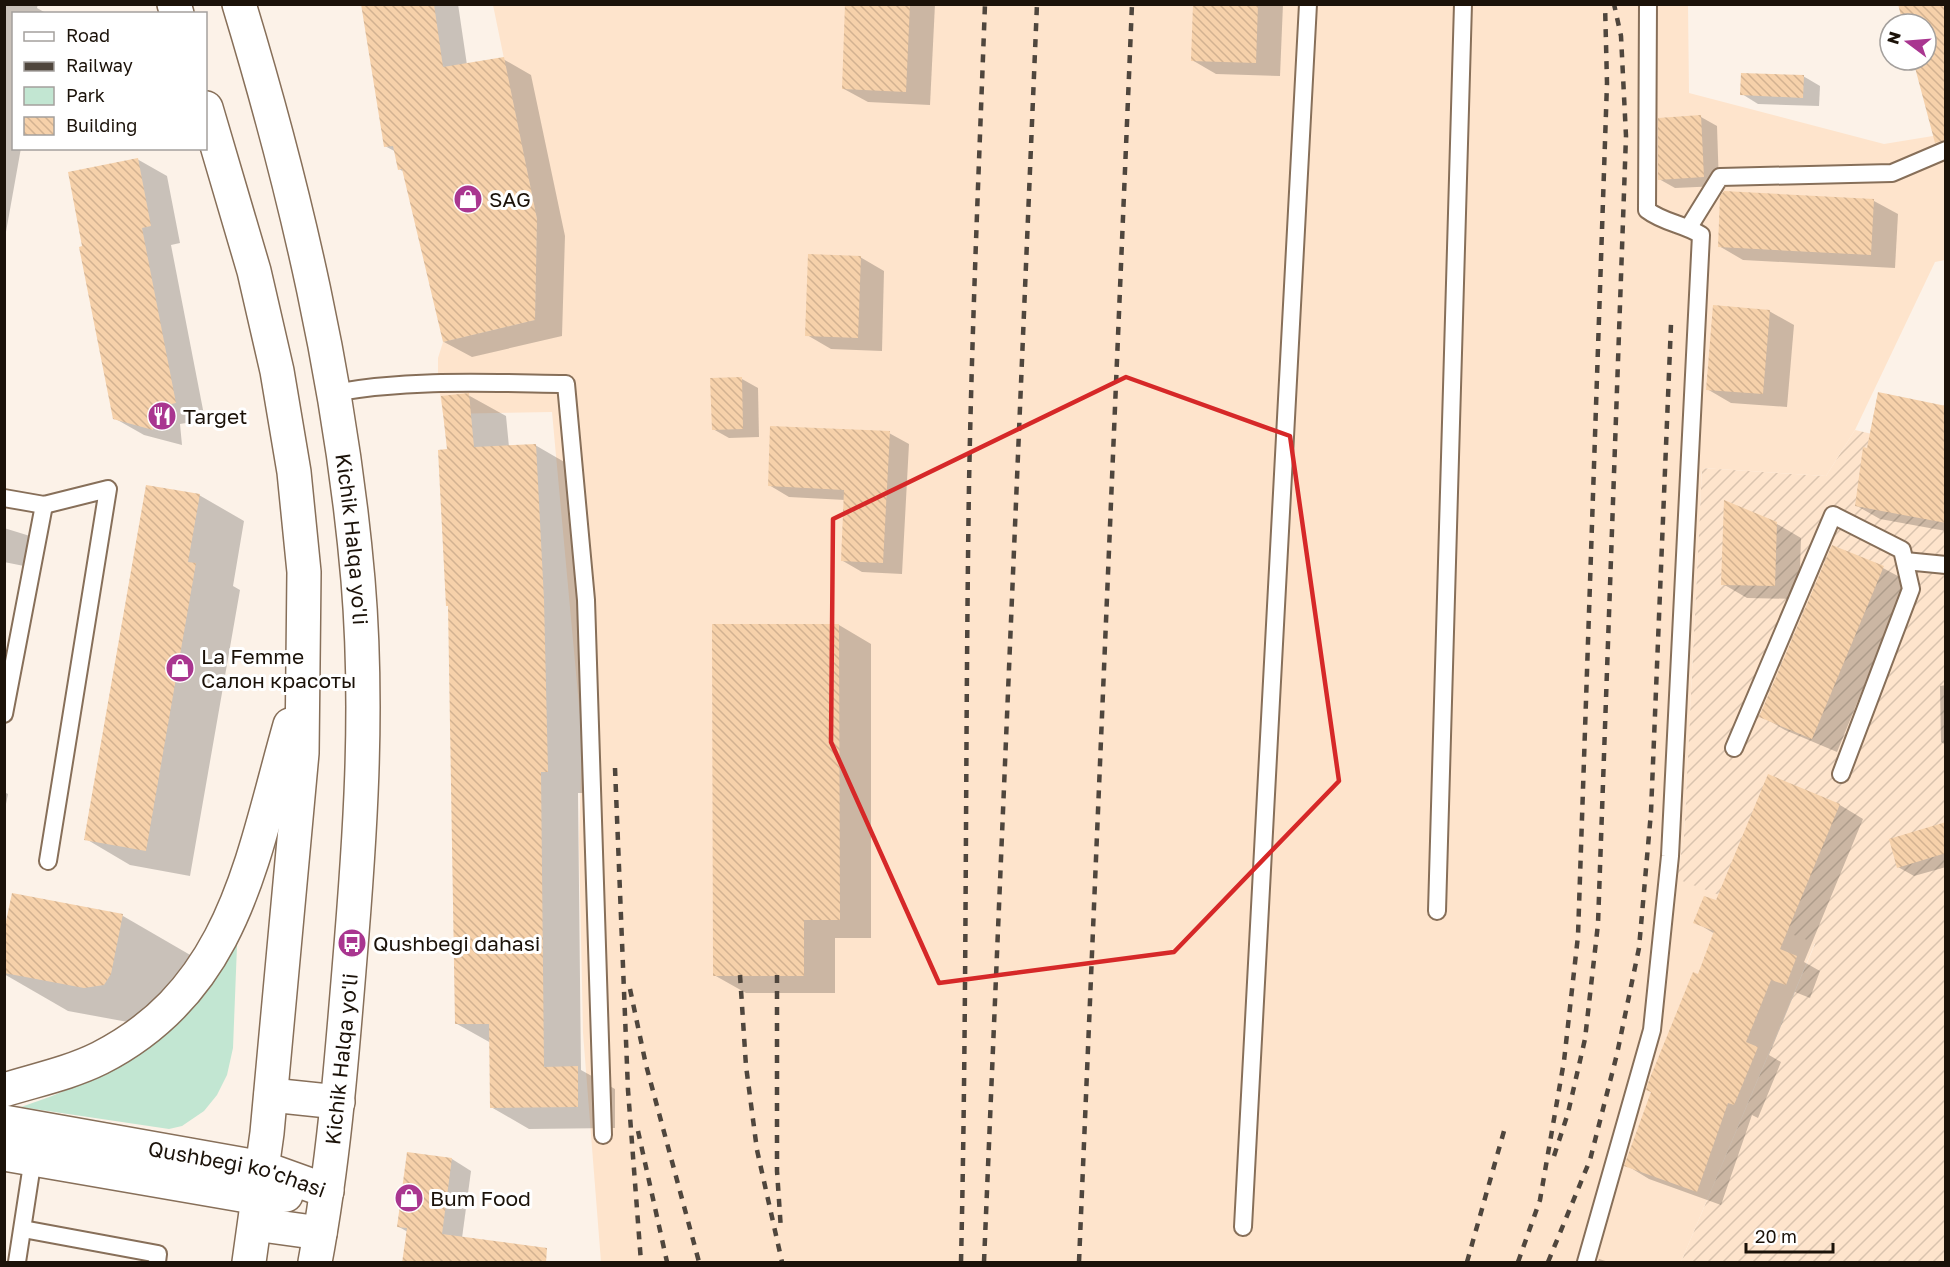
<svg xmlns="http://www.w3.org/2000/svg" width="1950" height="1267" viewBox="0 0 1950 1267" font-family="'Golos Text',sans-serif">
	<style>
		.industrial { fill: url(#industrial-furrows) }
		.built { fill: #fee4cc }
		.green { fill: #c2e6d2 }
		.shadow { fill: #0003 }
		.building { fill: url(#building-back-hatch) }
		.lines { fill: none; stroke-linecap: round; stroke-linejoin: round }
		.lane-casing { stroke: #876f59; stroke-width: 20 }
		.primary-casing { stroke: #876f59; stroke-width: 36 }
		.highway-casing { stroke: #876f59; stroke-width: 36 }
		.lane { stroke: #fff; stroke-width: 16 }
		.primary { stroke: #fff; stroke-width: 33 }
		.highway { stroke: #fff; stroke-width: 33 }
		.rail { stroke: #4f463d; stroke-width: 4.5; stroke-dasharray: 8 8; stroke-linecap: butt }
		.marked { fill: none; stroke: #d62828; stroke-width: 4.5; stroke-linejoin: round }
		.labels { text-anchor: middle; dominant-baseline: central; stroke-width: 6; stroke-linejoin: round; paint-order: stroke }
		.poi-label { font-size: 21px; fill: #1b1209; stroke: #fff; text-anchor: start }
		.street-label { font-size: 21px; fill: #1b1209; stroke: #fff }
	</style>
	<defs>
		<pattern id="industrial-furrows" width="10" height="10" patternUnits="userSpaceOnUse" patternTransform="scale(1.5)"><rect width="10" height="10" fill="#fee4cc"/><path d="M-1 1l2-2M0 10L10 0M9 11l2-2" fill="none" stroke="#d9c3ae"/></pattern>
		<pattern id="building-back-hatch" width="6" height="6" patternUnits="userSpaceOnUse" patternTransform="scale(1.5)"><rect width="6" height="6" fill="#f6d1aa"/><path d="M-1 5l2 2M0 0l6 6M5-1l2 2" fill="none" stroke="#d2b291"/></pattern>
	</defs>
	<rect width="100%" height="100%" fill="#fcf2e8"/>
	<path class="industrial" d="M1855 430 1945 451V1262H1681L1815 944 1735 913 1677 879 1684 835 1702 468 1826 476Z"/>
	<path class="built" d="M493 5H1688L1689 93 1884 144 1945 134V260L1935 262 1855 430 1826 476 1702 468 1684 835 1677 879 1738 902 1736 913 1815 943 1681 1262H601L583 1033 579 841 582 738 552 412 443 414 438 382V358L443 342 535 320 537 219Z"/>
	<path class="green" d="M238 920 233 1048 227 1075 217 1095 204 1111 182 1126 169 1129 21 1107C73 1090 163 1052 193 1005 210 979 223 948 238 920Z"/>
	<g class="shadow">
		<path d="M4 4H38L37 8 44 12 14 14V148H21L4 243Z"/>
		<path d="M363 4H458L467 65 503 59 531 75 565 236 562 336 472 357 444 342 404 172 399 169 396 152 385 146Z"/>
		<path d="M847 4H935L930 105 868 102 844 89Z"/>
		<path d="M1194 4H1283L1280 76 1216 74 1192 60Z"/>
		<path d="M1803 76 1820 86 1819 106 1758 104 1742 94Z"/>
		<path d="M1701 117 1717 126 1719 186 1675 188 1659 179Z"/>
		<path d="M137 159 167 176 180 243 171 245 205 420 180 424 182 445 144 435 114 418 84 248Z"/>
		<path d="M1874 201 1898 214 1895 268 1743 260 1719 246Z"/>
		<path d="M860 257 884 271 882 351 831 349 807 335Z"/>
		<path d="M1769 311 1794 325 1787 407 1731 403 1707 389Z"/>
		<path d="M742 379 758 388 759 437 729 438 713 429Z"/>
		<path d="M468 395 506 416 509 447 535 445 573 467 585 793H578L581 1070 615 1089V1128L529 1129 491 1107V1043L457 1024 448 450Z"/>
		<path d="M1946 408V531L1880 519 1857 506 1868 449Z"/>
		<path d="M889 433 909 444 902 574 862 572 843 561 845 500 789 497 769 485Z"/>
		<path d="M199 495 244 521 233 586 240 590 190 876 130 865 86 839Z"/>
		<path d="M1777 524 1801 538 1799 599 1747 598 1723 584Z"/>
		<path d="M4 528 30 536 24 566 4 562Z"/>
		<path d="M1883 568 1907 581 1837 752 1785 730 1761 716Z"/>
		<path d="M839 625 871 644V938H835V993H746L714 975Z"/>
		<path d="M1946 685V745L1941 742 1940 686Z"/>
		<path d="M1769 776 1840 805 1863 819 1804 962 1820 971 1810 998 1795 992 1769 1055 1781 1062 1758 1118 1752 1115 1721 1205 1649 1179 1626 1165 1715 934 1695 922 1717 902Z"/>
		<path d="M4 792 8 794 4 814Z"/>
		<path d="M1946 824V867L1914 876 1898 867Z"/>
		<path d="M123 916 192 956 155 1027 68 1011 4 974V939Z"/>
		<path d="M408 1154 452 1159 471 1171 462 1238 408 1232 399 1227Z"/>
		<path d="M1599 1259 1609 1262H1598Z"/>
	</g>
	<g class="building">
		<path d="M361 4H434L443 67 504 57 537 219 535 320 443 342 402 169 398 170 393 146 384 147Z"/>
		<path d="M845 4H910L906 92 842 89Z"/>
		<path d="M1193 4H1258L1256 63 1191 61Z"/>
		<path d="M1898 4H1946V140L1935 143 1913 60H1926V24H1903Z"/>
		<path d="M1741 73 1804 75 1803 98 1740 95Z"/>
		<path d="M1701 115 1704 177 1658 180V118Z"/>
		<path d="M138 158 151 226 142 228 176 403 151 408 153 430 113 419 79 247 82 246 68 172Z"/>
		<path d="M1724 191 1874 199 1871 255 1718 247 1720 196Z"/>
		<path d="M808 254 861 256 858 338 805 336Z"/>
		<path d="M1713 305 1770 310 1763 394 1706 390Z"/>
		<path d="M742 377 743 429 712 430 710 378Z"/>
		<path d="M1878 392 1946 406V523L1855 506 1863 447 1867 448Z"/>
		<path d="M469 393 474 447 536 444 544 600 548 772H541L544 1067 578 1066V1107L490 1108 489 1024H455L448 606H446L438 450 447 449 441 396Z"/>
		<path d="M770 426 890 431 883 563 841 561 844 490 768 486Z"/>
		<path d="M146 485 200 494 188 562 196 563 146 851 84 840Z"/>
		<path d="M1724 500 1777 522 1775 586 1721 585Z"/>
		<path d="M1832 545 1884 566 1812 739 1759 717Z"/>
		<path d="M712 624H839L840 920H804V976H713Z"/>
		<path d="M1768 774 1840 804 1780 949 1797 956 1786 985 1771 980 1746 1042 1758 1047 1734 1105 1728 1103 1697 1192 1624 1166 1651 1092 1646 1090 1648 1083 1693 972 1698 974 1714 931 1693 923 1704 896 1716 900Z"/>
		<path d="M1946 822V853L1897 868 1889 839Z"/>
		<path d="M12 893 123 914 111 974 104 985 84 988 4 973V931Z"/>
		<path d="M407 1152 452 1158 442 1234 547 1248 546 1263H402L407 1228 397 1227Z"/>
	</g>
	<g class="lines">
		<g class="lane-casing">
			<g id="lane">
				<path d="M1689 227 1720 177 1892 173 1946 150"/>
				<path d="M333 393C411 379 488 383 566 384L586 600 603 1135"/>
				<path d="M4 498 44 505 108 489 48 861"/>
				<path d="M1905 561 1946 565"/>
				<path d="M4 714 44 505"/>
				<path d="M1734 748 1833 515 1902 550 1911 589 1841 774"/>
				<path d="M1437 911 1463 4"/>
				<path d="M1243 1227 1308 4"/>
				<path d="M23 1229 158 1254 157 1262"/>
				<path d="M17 1262 33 1158"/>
				<path d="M1586 1262 1652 1030 1670 856 1701 235C1684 224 1664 223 1647 210L1648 4"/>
			</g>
		</g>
		<g class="primary-casing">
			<g id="primary">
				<path id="s1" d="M4 1122 263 1168 327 1191"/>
				<path d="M4 1154 259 1198 286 1195"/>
			</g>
		</g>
		<g class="highway-casing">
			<g id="highway">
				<path d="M174 4 177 14"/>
				<path id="s2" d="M239 4C296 192 341 384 358 580 369 711 360 840 349 970 341 1068 333 1166 315 1262"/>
				<path d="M206 108 254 271 277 371 294 472 304 572 302 753 267 1133 249 1262"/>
				<path d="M4 1090C36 1080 70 1073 100 1058 235 989 252 858 290 725"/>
				<path d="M271 1095 338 1102"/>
				<path d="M255 1224 320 1233"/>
			</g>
		</g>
		<use href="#lane" class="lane"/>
		<use href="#primary" class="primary"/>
		<use href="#highway" class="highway"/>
		<g class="rail">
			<path d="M615 768 628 1090 641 1262"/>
			<path d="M740 975 746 1066 757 1150 782 1262"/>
			<path d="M777 975V1171L781 1230"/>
			<path d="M630 989 646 1065 699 1262"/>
			<path d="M638 1131 667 1262"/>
			<path d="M1554 1156 1568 1113 1585 1039 1598 924 1626 136 1621 36 1614 4"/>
			<path d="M961 1262C967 1003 965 744 969 485 972 325 979 165 985 4"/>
			<path d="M984 1262 1037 4"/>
			<path d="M1079 1262 1132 4"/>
			<path d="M1467 1262 1504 1131"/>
			<path d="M1518 1262 1540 1200 1564 1061 1578 936 1607 83 1605 4"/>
			<path d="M1548 1262 1590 1160 1617 1054 1639 948 1651 812 1671 324"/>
		</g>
	</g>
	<path class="marked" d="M1126 377 1290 436 1339 781 1174 952 939 983 831 742 833 519Z"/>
	<defs>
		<g id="shop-disc" transform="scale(1.5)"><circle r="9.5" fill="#a93690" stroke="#fff"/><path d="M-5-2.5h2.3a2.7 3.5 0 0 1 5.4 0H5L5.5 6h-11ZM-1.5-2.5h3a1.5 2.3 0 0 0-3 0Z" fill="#fff"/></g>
		<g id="restaurant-disc" transform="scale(1.5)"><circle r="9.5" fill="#a93690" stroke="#fff"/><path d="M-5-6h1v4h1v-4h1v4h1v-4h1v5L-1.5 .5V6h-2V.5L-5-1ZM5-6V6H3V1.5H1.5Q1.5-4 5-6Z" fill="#fff"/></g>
		<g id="bus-disc" transform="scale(1.5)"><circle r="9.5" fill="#a93690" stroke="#fff"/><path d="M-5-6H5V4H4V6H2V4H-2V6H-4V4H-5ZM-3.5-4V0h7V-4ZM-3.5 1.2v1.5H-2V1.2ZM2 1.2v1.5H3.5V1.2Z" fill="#fff"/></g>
	</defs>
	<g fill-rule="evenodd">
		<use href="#shop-disc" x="468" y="199"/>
		<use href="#restaurant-disc" x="162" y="416"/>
		<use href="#shop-disc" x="180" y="668"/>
		<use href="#bus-disc" x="352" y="943"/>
		<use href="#shop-disc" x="409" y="1198"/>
	</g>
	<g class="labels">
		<g class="poi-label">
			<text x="489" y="199">SAG</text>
			<text x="183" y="416">Target</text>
			<text x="201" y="656">La Femme<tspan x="201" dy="24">Салон красоты</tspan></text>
			<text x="373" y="943">Qushbegi dahasi</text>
			<text x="430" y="1198">Bum Food</text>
		</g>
		<g class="street-label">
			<text stroke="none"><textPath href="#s2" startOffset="548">Kichik Halqa yo'li</textPath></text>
			<text transform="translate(341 1059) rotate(-84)">Kichik Halqa yo'li</text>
			<text stroke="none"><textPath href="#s1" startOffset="238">Qushbegi ko'chasi</textPath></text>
		</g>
	</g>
	<rect width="1950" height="1267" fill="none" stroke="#1b1209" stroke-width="12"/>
	<rect x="12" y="12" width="195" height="138" fill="#ffffff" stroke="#a4a09d" stroke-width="1.5"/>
	<rect x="24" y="32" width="30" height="9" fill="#ffffff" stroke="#a4a09d" stroke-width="1.5"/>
	<text x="66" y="42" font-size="18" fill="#1b1209">Road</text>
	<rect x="24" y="62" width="30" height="9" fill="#4f463d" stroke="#a4a09d" stroke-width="1.5"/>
	<text x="66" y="72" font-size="18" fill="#1b1209">Railway</text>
	<rect x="24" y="87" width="30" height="18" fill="#c2e6d2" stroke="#a4a09d" stroke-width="1.5"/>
	<text x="66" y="102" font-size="18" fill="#1b1209">Park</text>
	<rect x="24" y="117" width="30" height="18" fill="url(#building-back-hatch)" stroke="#a4a09d" stroke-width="1.5"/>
	<text x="66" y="132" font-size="18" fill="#1b1209">Building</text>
	<g transform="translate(1908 42) rotate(286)"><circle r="28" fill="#ffffff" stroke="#a4a09d" stroke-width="1.5"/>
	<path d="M0-4.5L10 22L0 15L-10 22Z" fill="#a93690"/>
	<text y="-9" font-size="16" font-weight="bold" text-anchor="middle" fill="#1b1209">N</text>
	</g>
	<path d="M1746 1243v9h87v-9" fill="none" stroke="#1b1209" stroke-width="3"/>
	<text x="1755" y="1243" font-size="18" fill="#1b1209" stroke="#ffffff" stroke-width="4.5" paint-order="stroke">20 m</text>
</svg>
